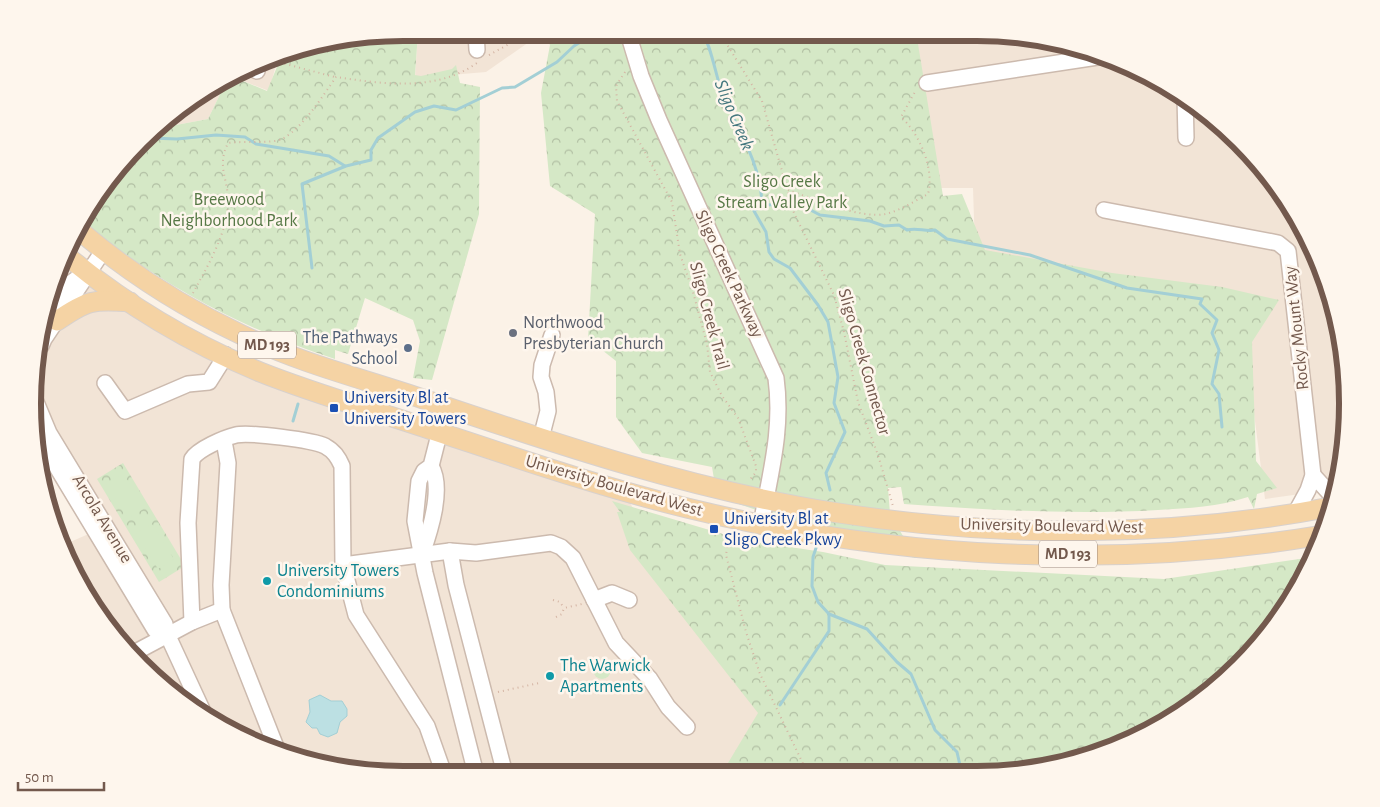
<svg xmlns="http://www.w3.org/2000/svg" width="1380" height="807" viewBox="0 0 1380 807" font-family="'Alegreya Sans',sans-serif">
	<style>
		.residential { fill: #f2e4d6 }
		.grass { fill: url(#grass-tufts) }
		.forest { fill: url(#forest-crowns) }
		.pitch { fill: #d5e8c6 }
		.water { fill: #bce0e3; stroke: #a3cfd5 }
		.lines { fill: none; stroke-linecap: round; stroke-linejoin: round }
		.stream { stroke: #a3cfd5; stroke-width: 3 }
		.minor-casing { stroke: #ccbaae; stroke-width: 18 }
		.major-casing { stroke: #d8d1cd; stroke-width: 21 }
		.path { stroke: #d4b4a3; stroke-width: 2; stroke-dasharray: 1 4; stroke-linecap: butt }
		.minor { stroke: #fff; stroke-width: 15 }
		.major { stroke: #f5d3a4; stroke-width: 19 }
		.worship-dot { fill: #6b7280; stroke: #fef6ed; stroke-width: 2 }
		.service-dot { fill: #5c6f8a; stroke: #fef6ed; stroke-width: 2 }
		.transit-dot { fill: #1a4fb4; stroke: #fef6ed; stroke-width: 2 }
		.culture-dot { fill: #0f9aa8; stroke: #fef6ed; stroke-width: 2 }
		.labels { text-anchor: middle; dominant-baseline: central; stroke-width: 5; stroke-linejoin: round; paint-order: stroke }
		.shield { fill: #fef6ed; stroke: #9d887d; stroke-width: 1 }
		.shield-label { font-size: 16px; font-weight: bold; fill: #73594d }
		.park-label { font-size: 18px; fill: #567845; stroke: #fef6ed }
		.street-label { font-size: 18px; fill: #73594d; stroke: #fef6ed }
		.worship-label { font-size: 18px; fill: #5b616d; stroke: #fef6ed; text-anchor: start }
		.service-label { font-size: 18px; fill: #4e5e75; stroke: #fef6ed; text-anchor: end }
		.transit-label { font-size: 18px; fill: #164399; stroke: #fef6ed; text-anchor: start }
		.culture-label { font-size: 18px; fill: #0d838f; stroke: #fef6ed; text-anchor: start }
		.water-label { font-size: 19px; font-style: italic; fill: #44777e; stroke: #fef6ed }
		.rim { fill: none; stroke: #73594d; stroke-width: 6 }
	</style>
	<defs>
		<pattern id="grass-tufts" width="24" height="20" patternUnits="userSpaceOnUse" patternTransform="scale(1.25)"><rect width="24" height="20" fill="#d5e8c6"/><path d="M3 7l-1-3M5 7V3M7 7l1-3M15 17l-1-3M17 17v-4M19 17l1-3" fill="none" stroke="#b1bfa3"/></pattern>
		<pattern id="forest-crowns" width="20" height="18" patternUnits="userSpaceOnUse" patternTransform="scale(1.25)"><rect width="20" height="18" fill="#d5e8c6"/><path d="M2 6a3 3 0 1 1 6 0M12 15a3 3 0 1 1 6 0" fill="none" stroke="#b1bfa3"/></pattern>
	</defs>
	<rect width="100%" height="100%" fill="#fbf2e7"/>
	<g class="residential">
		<path d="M418 33H542L486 72 415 78Z"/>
		<path d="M858 33H1001L1096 52 1182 95 1239 141 1285 197 1319 261 1340 331 1347 403 1340 476 1336 489 1265 499 1242 320 975 249 973 188H929Z"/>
		<path d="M271 59 277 61 269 91 236 78Z"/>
		<path d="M225 84 208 119 160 128 178 109Z"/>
		<path d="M87 272 260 372 623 491 696 616 768 714 730 774H379L285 755 198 712 124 648 61 546 107 526 36 402 41 346Z"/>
	</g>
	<circle class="grass" cx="602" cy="670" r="9"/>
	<g class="forest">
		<path d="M403 33H418L415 75 421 76 452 69 456 65 460 83 480 87 479 214 432 380 413 378 420 341 413 320 365 298 348 354 335 350V359C243 329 159 284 84 223L95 197 160 128 208 119 225 84 236 78 267 91 279 62 271 59 285 52Z"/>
		<path d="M548 33H918V44L943 196 962 194 985 250 1112 273 1222 287 1279 300 1252 342 1256 461 1277 488 1257 494 1254 509 1248 497C1218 507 1189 508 1158 510 1074 515 988 510 904 504L901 487 888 488 890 514 916 558 868 548 724 499 714 479 712 467 642 453 616 417V361L588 339 595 214 550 186 541 93 550 45 547 40Z"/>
		<path d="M123 463 185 566 159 582 97 479Z"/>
		<path d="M612 501 743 540 823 552 885 565 1164 579 1313 557 1285 609 1239 666 1162 725 1095 755 1001 774H725V768L758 713 630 550 617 512H620Z"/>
	</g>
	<g class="pitch">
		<path d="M123 473 145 508 128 518 106 484Z"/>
		<path d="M152 524 174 559 158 569 136 533Z"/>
	</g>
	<path class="water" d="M320 695 331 701H342L347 709V716L340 722 337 733 328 737 320 734 317 728H312L306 722 310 712 309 700Z"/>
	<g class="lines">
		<g class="stream">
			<path d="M702 33C711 43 717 83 724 98 740 133 761 165 762 205L754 211 766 232 769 252 774 259 790 268 818 305 828 322 838 377 834 403 845 432 826 473 830 490"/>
			<path d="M150 138 177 139 216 135 245 137 256 144 329 156 345 166"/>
			<path d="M762 205 799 204 820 215 870 221 884 226 899 225 907 230C917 227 925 232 935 230L947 239 1030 255 1127 288 1202 299 1200 304 1217 320 1212 333 1219 350 1212 384 1219 394 1222 427"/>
			<path d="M312 268 302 184 346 166 371 160V150L378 138 415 112 434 106 456 110 502 88 515 87 557 62 574 46 595 33"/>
			<path d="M293 421 298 404"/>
			<path d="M823 522V521"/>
			<path d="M816 548 813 557 812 586 818 602 829 614 867 629 897 662 911 674 935 730 957 752 962 774"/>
			<path d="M780 705 829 631V614"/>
		</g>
		<g class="minor-casing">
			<g id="minor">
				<path d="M476 33 477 50"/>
				<path d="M628 33 641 76 659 120 776 378C783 430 770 474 761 525"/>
				<path d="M253 69 257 71"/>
				<path d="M927 83 1104 56"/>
				<path d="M1185 97 1186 138"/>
				<path d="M1104 210 1278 243 1288 251 1313 475 1308 490 1296 512"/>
				<path d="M45 314 72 282 83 274"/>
				<path d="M41 346 44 339 103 251"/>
				<path d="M105 383 125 411 188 384 209 382 226 355"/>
				<path d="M36 402 49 433 165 624 168 636 205 716"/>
				<path d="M446 407 431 466 424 471 419 481 415 521 425 573 476 774"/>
				<path d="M34 424 35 431 155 630 168 636"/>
				<path d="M541 438 548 411 546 392 541 377 542 365 552 335"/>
				<path d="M1313 475 1334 498"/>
				<path d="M422 554C430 531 444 488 431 466"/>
				<path d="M343 565 450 551"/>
				<path d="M594 600 612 593 629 600"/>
				<path d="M222 610 278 752"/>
				<path d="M192 622 188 523 192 459C198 449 224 438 236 435 249 432 313 440 325 446 334 451 338 457 342 466L343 565 356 615 427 726 444 774"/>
				<path d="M132 654 192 622 222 610 221 585 228 463 224 441"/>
				<path d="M505 774 456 585 450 551 476 553 551 543 561 547 573 558 616 643 650 679 668 707 687 727"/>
			</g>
		</g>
		<g class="major-casing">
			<g id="major">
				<path d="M80 231C128 272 183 307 240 334 299 363 364 379 426 400 559 445 694 490 832 512 995 538 1169 538 1331 507"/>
				<path d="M68 257C125 304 192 344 260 372 315 394 373 410 429 429 514 457 600 487 687 508 895 559 1112 570 1323 535"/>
				<path d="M57 321C87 300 94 299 130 302"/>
			</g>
		</g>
		<g class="path">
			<path d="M720 33 762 101 794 213 834 295 844 332 858 402 878 455 893 506"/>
			<path d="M489 55 529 33"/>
			<path d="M270 60 335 77"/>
			<path d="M625 72 616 86 617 101 672 202 680 254 693 292 707 344 710 372 722 396 738 418 756 466V472L749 481"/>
			<path d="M788 190C814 199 860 219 886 214 901 210 915 201 928 194 935 169 919 133 901 117L916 90"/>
			<path d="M193 293C207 267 227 234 228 203 229 180 216 167 228 143 244 141 259 143 275 141 296 139 324 94 336 77 383 84 436 92 477 63"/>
			<path d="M734 534 728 542 726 555 746 632 760 674 808 774"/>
			<path d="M553 600 560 602 564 608"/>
			<path d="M556 617 562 614 564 608 582 604"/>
			<path d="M498 692 539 683"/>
			<path d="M568 774 570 773"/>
		</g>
		<use href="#minor" class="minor"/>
		<use href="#major" class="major"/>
	</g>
	<circle class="worship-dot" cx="513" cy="333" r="5"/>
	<circle class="service-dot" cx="408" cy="348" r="5"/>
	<g class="transit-dot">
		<rect x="329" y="403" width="10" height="10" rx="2.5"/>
		<rect x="709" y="524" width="10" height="10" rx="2.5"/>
	</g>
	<g class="culture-dot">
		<circle cx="267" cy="581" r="5"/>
		<circle cx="550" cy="676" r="5"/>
	</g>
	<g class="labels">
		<g class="shield">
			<rect x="238" y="331.5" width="58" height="27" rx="4"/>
			<rect x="1039" y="540.5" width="58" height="27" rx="4"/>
		</g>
		<g class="shield-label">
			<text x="267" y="345">MD 193</text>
			<text x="1068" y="554">MD 193</text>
		</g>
		<g class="park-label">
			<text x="782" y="182">Sligo Creek<tspan x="782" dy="21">Stream Valley Park</tspan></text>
			<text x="229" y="200">Breewood<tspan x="229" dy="21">Neighborhood Park</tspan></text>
		</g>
		<g class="street-label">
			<text transform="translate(729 274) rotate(65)">Sligo Creek Parkway</text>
			<text transform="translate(709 316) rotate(75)">Sligo Creek Trail</text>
			<text transform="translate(1297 328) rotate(-96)">Rocky Mount Way</text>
			<text transform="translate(864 362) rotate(74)">Sligo Creek Connector</text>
			<text transform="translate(614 486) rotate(16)">University Boulevard West</text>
			<text transform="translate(102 519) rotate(59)">Arcola Avenue</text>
			<text transform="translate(1052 526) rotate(1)">University Boulevard West</text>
		</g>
		<g class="worship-label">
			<text x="523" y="323">Northwood<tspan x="523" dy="21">Presbyterian Church</tspan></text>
		</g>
		<g class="service-label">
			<text x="398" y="338">The Pathways<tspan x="398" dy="21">School</tspan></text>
		</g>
		<g class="transit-label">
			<text x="344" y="398">University Bl at<tspan x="344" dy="21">University Towers</tspan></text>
			<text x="724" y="519">University Bl at<tspan x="724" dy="21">Sligo Creek Pkwy</tspan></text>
		</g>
		<g class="culture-label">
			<text x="277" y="571">University Towers<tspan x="277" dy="21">Condominiums</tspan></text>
			<text x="560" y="666">The Warwick<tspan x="560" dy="21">Apartments</tspan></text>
		</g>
		<g class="water-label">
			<text transform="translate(734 115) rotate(67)">Sligo Creek</text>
		</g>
	</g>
	<path d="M0 0H1380V807H0ZM403 41H977A362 362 0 0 1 1339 403V404A362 362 0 0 1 977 766H403A362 362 0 0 1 41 404V403A362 362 0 0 1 403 41Z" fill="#fef6ed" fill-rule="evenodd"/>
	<path class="rim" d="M403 41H977A362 362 0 0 1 1339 403V404A362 362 0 0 1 977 766H403A362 362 0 0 1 41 404V403A362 362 0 0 1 403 41Z"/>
	<path d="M18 782v8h86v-8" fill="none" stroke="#73594d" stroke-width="2.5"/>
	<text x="25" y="782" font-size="15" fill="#73594d" stroke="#fef6ed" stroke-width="4" paint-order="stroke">50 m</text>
</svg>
